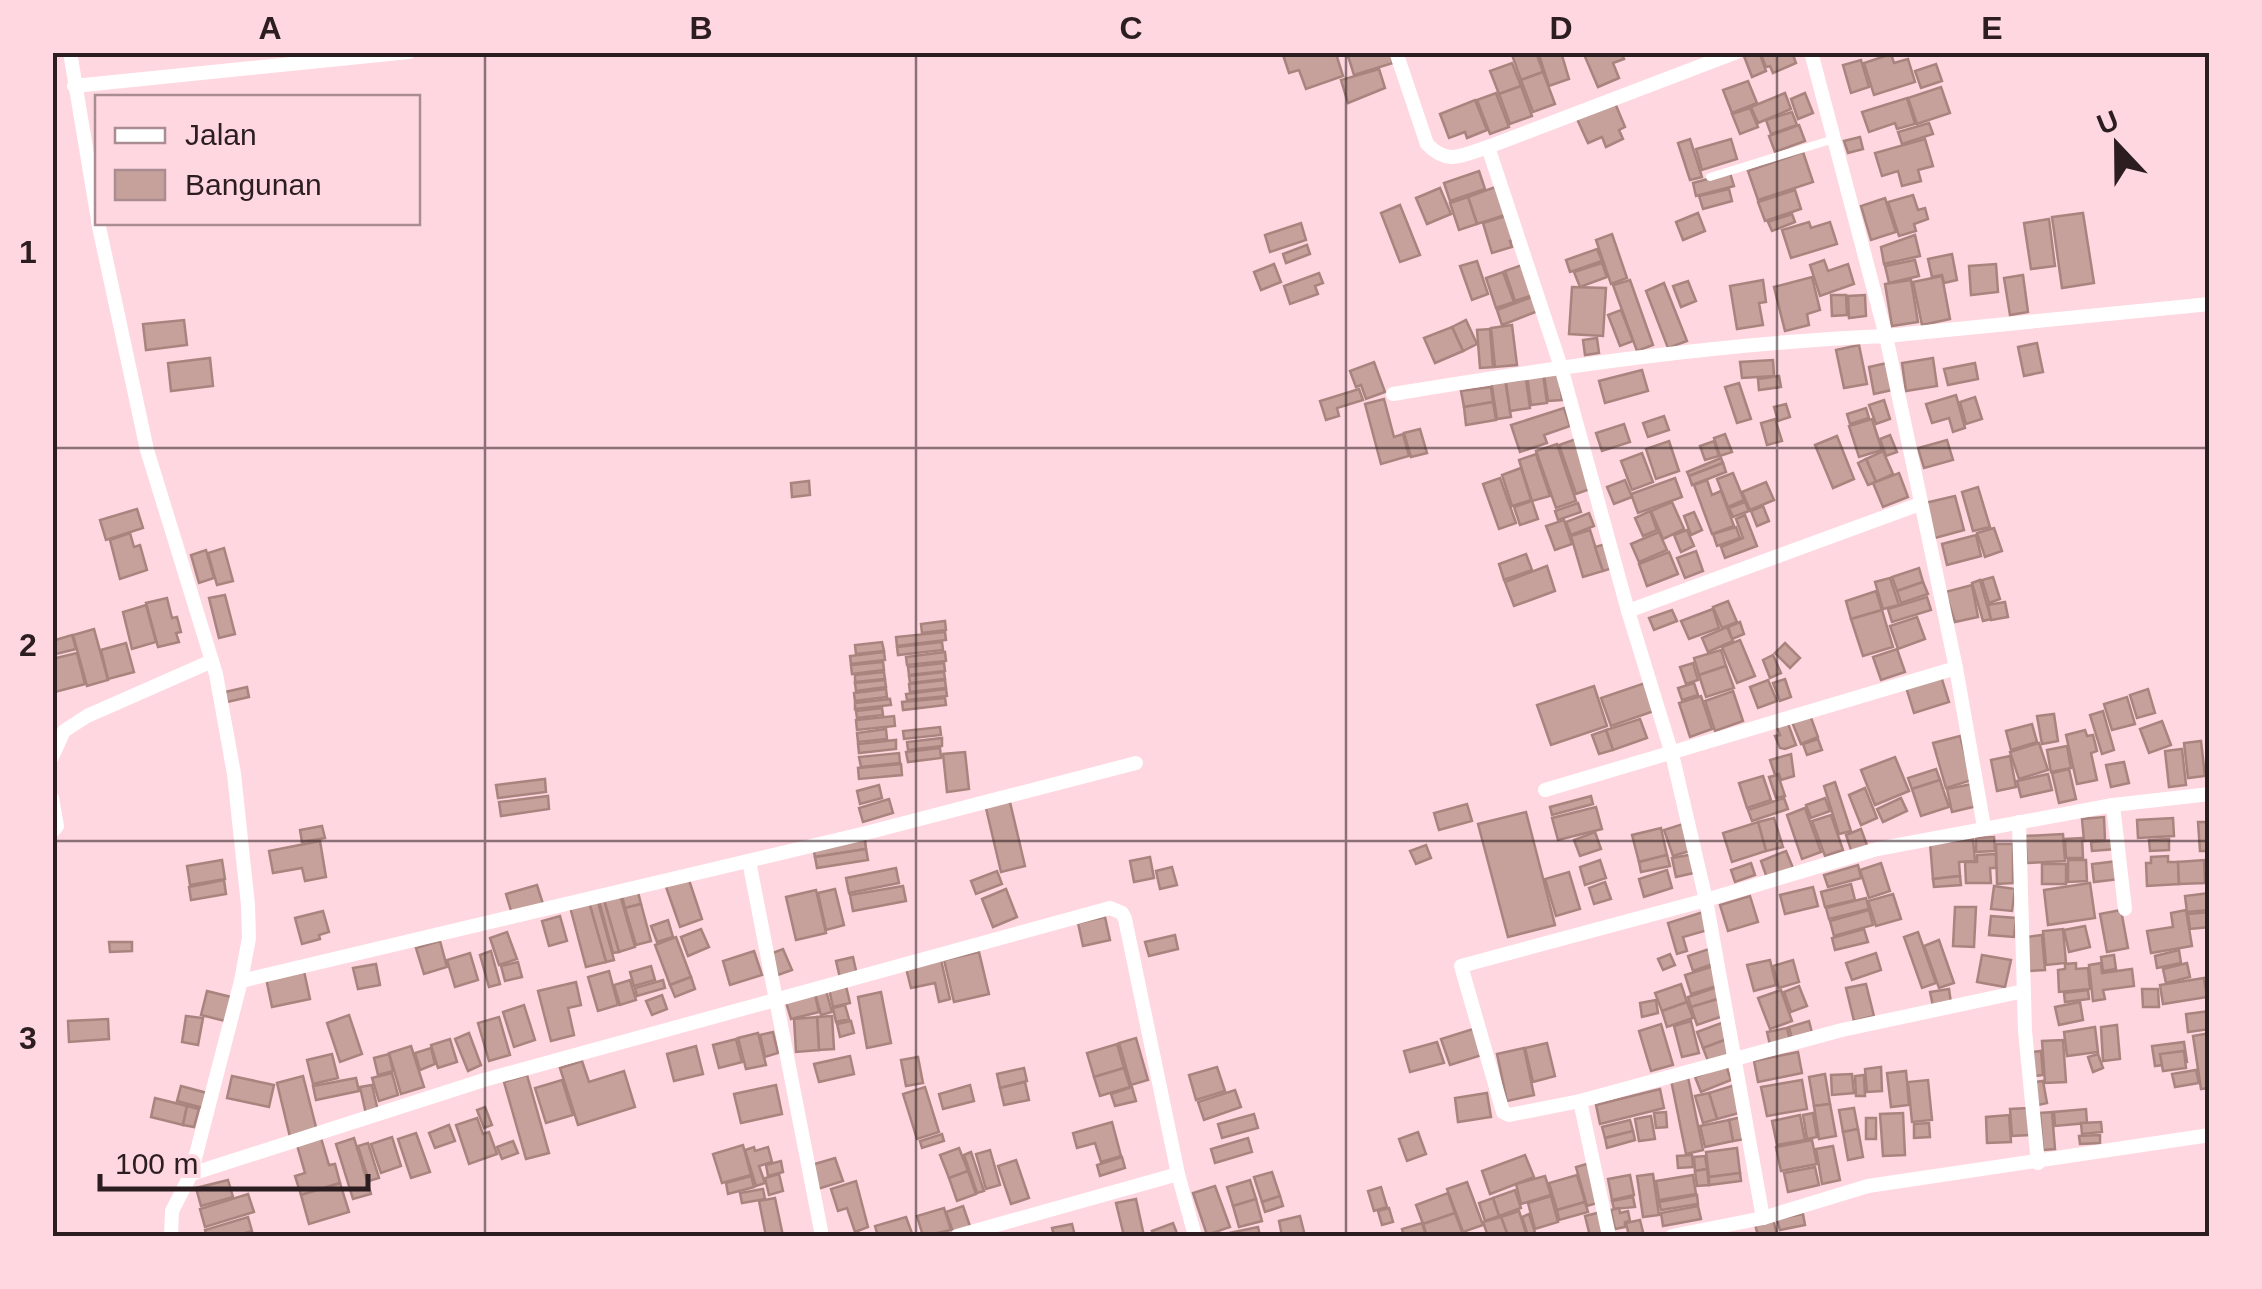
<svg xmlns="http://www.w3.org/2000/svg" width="2262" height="1289" viewBox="0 0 2262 1289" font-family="Helvetica,sans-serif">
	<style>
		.building { fill: #c6a09a; stroke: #a9847e; stroke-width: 2.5 }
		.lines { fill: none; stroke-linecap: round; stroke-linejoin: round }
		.service { stroke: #fff; stroke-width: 8 }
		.minor { stroke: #fff; stroke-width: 14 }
		.grid { fill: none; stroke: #2b1d20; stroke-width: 2.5; stroke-opacity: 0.55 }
		.neatline { fill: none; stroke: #2b1d20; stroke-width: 4 }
		.grid-label { font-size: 32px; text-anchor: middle; font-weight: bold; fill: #2b1d20 }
	</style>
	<rect width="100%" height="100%" fill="#ffd7e0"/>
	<g class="building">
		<path d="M1282 52H1343L1337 57 1343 76 1306 89 1299 70 1289 73Z"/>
		<path d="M1360 52H1390L1393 63 1354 75 1348 56Z"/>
		<path d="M1511 52H1536L1543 72 1521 80Z"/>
		<path d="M1538 52H1561L1569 79 1549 86Z"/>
		<path d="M1583 52H1621L1624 59 1613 63 1619 78 1598 87Z"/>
		<path d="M1752 52H1759L1766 71 1752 77 1744 56Z"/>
		<path d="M1760 52H1792L1796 63 1773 73 1770 66 1766 67Z"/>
		<path d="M1891 54 1894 63 1908 59 1915 82 1874 95 1864 63Z"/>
		<path d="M1861 60 1869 87 1851 93 1843 65Z"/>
		<path d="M1512 63 1521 86 1499 94 1490 71Z"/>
		<path d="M1936 64 1942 81 1921 88 1915 71Z"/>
		<path d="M1379 69 1385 88 1348 103 1341 80Z"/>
		<path d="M1543 72 1555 104 1533 112 1521 80Z"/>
		<path d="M1748 81 1757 103 1732 113 1723 90Z"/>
		<path d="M1521 86 1532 116 1510 124 1499 94Z"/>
		<path d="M1941 87 1950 113 1917 124 1908 98Z"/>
		<path d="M1496 93 1509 127 1490 134 1477 100Z"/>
		<path d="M1785 93 1791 109 1758 123 1751 107Z"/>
		<path d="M1805 93 1813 113 1798 119 1791 99Z"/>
		<path d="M1907 98 1915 124 1897 129 1895 123 1869 132 1862 112Z"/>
		<path d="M1475 100 1487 130 1467 138 1465 132 1449 138 1440 114Z"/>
		<path d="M1615 103 1625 127 1619 130 1623 139 1606 147 1602 137 1588 143 1577 119Z"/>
		<path d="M1750 108 1758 127 1740 134 1732 114Z"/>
		<path d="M1792 112 1797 125 1771 134 1766 120Z"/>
		<path d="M1929 123 1933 134 1902 144 1898 132Z"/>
		<path d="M1799 125 1805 141 1775 152 1769 136Z"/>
		<path d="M1860 137 1863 149 1848 153 1844 141Z"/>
		<path d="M1690 139 1702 177 1690 180 1678 143Z"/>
		<path d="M1731 139 1737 159 1702 170 1696 149Z"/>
		<path d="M1925 139 1933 166 1918 170 1921 181 1902 186 1898 171 1882 176 1875 153Z"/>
		<path d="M1803 152 1813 182 1758 200 1748 171Z"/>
		<path d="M1479 171 1485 189 1450 201 1444 183Z"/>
		<path d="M1730 173 1734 186 1696 196 1693 183Z"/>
		<path d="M1495 187 1505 215 1477 224 1468 197Z"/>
		<path d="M1440 188 1451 214 1427 224 1416 198Z"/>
		<path d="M1729 189 1732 201 1703 209 1699 196Z"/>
		<path d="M1795 190 1801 209 1765 221 1758 202Z"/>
		<path d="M1913 195 1918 210 1925 208 1928 219 1914 224 1916 231 1899 236 1888 202Z"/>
		<path d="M1468 197 1477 224 1459 230 1450 203Z"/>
		<path d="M1885 198 1896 232 1871 240 1861 206Z"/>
		<path d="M1400 205 1420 255 1400 262 1381 213Z"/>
		<path d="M1698 213 1705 231 1683 240 1676 222Z"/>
		<path d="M2083 213 2094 283 2062 288 2052 217Z"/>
		<path d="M1792 214 1795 222 1772 231 1768 222Z"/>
		<path d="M1509 215 1516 240 1510 241 1512 247 1492 253 1483 223Z"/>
		<path d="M2049 219 2055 266 2031 269 2024 223Z"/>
		<path d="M1809 222 1811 228 1830 222 1837 244 1791 258 1782 230Z"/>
		<path d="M1301 223 1306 240 1270 252 1265 235Z"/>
		<path d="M1612 234 1627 278 1611 284 1596 240Z"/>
		<path d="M1915 235 1920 256 1884 264 1881 247Z"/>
		<path d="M1307 245 1310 254 1286 263 1283 254Z"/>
		<path d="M1597 249 1602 261 1570 272 1566 260Z"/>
		<path d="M1952 254 1957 280 1944 283 1942 275 1932 277 1928 259Z"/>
		<path d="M1824 260 1828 271 1848 264 1854 284 1820 296 1810 265Z"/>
		<path d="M1915 260 1919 276 1889 283 1885 266Z"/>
		<path d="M1477 261 1488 294 1472 300 1460 266Z"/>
		<path d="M1602 263 1607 277 1580 287 1574 272Z"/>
		<path d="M1274 264 1281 282 1261 290 1254 272Z"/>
		<path d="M1996 264 1998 292 1971 295 1969 266Z"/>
		<path d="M1522 265 1533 295 1515 301 1505 271Z"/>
		<path d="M1503 272 1514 302 1496 308 1486 278Z"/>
		<path d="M1319 273 1323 283 1315 286 1318 294 1290 304 1284 286Z"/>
		<path d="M2023 275 2028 312 2010 315 2004 278Z"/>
		<path d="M1942 276 1950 319 1922 325 1913 282Z"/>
		<path d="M1812 277 1820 310 1807 314 1809 325 1785 331 1774 287Z"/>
		<path d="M1630 280 1653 345 1637 351 1613 285Z"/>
		<path d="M1763 280 1766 302 1759 303 1763 325 1737 329 1730 286Z"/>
		<path d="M1911 280 1918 322 1892 326 1885 284Z"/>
		<path d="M1688 281 1696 301 1681 307 1673 286Z"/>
		<path d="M1664 283 1687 341 1668 348 1646 291Z"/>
		<path d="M1572 287 1606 288 1603 336 1569 334Z"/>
		<path d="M1831 295H1846L1847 315 1832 316Z"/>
		<path d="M1865 295 1866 316 1849 318 1848 296Z"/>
		<path d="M1532 297 1538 311 1502 325 1497 310Z"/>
		<path d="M1621 310 1633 341 1620 346 1608 315Z"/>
		<path d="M184 320 187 345 146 350 143 324Z"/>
		<path d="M1466 320 1477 344 1463 351 1452 327Z"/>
		<path d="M1512 325 1517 365 1495 367 1491 328Z"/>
		<path d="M1452 327 1463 351 1435 363 1424 338Z"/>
		<path d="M1490 329 1493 367 1480 368 1477 330Z"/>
		<path d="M1597 338 1599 353 1585 355 1583 340Z"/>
		<path d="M2037 343 2043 372 2024 376 2018 347Z"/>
		<path d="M1859 345 1867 384 1844 388 1836 350Z"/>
		<path d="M210 358 213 386 171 391 168 363Z"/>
		<path d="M1933 358 1937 386 1906 391 1902 363Z"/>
		<path d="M1773 360 1774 376 1742 378 1740 362Z"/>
		<path d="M1374 362 1385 392 1366 399 1361 385 1356 387 1350 371Z"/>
		<path d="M1887 363 1892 390 1874 394 1869 367Z"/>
		<path d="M1975 363 1978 379 1948 385 1944 369Z"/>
		<path d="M1642 370 1648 391 1605 403 1599 381Z"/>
		<path d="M1559 373 1562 400 1548 401 1544 375Z"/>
		<path d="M1543 374 1547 403 1531 405 1527 376Z"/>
		<path d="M1779 376 1781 387 1759 390 1758 379Z"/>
		<path d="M1505 379 1511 417 1497 419 1491 381Z"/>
		<path d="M1526 379 1530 408 1510 411 1506 382Z"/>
		<path d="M1739 383 1751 419 1737 423 1725 387Z"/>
		<path d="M1491 387 1493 402 1464 407 1461 391Z"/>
		<path d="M1359 389 1363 400 1337 408 1339 416 1326 420 1320 401Z"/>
		<path d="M1956 395 1965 428 1953 432 1949 418 1932 423 1926 404Z"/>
		<path d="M1975 397 1982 419 1966 424 1960 402Z"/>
		<path d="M1384 399 1394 437 1403 434 1409 456 1381 464 1365 404Z"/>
		<path d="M1884 400 1890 419 1876 424 1869 405Z"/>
		<path d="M1493 402 1496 420 1466 425 1464 407Z"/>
		<path d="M1786 404 1790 417 1778 421 1774 407Z"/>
		<path d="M1564 408 1570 426 1544 435 1547 443 1520 452 1511 425Z"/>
		<path d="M1866 408 1869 418 1850 424 1847 414Z"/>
		<path d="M1664 416 1669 430 1648 437 1643 423Z"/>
		<path d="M1775 419 1782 441 1767 445 1761 423Z"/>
		<path d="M1872 419 1882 450 1859 457 1849 426Z"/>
		<path d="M1624 424 1630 442 1602 451 1596 433Z"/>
		<path d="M1420 429 1427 453 1411 457 1404 433Z"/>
		<path d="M1725 434 1732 452 1720 456 1714 438Z"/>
		<path d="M1890 435 1897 452 1886 456 1880 439Z"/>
		<path d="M1837 436 1854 479 1833 488 1815 445Z"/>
		<path d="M1576 439 1593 488 1576 494 1559 445Z"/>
		<path d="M1947 440 1953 460 1924 468 1918 448Z"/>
		<path d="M1669 441 1679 471 1656 479 1646 449Z"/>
		<path d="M1714 441 1719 456 1705 460 1700 446Z"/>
		<path d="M1557 444 1576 501 1556 508 1536 451Z"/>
		<path d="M1883 451 1893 474 1876 482 1866 459Z"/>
		<path d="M1642 453 1653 482 1632 490 1621 461Z"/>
		<path d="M1536 454 1550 496 1532 501 1519 460Z"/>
		<path d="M1721 458 1723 463 1689 476 1687 472Z"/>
		<path d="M1866 459 1876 482 1868 485 1858 463Z"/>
		<path d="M1723 463 1726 472 1692 485 1689 476Z"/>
		<path d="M1521 468 1531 500 1512 506 1502 475Z"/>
		<path d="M1733 473 1744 500 1728 507 1717 479Z"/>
		<path d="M1899 473 1908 497 1883 507 1873 483Z"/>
		<path d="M1500 478 1516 523 1499 529 1483 484Z"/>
		<path d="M1675 478 1682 497 1638 513 1631 494Z"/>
		<path d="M1625 480 1632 497 1614 504 1607 487Z"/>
		<path d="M1707 480 1712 495 1721 491 1734 526 1712 534 1694 485Z"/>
		<path d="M809 481 810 495 792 497 791 483Z"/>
		<path d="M1766 482 1774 500 1750 510 1742 492Z"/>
		<path d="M1978 487 1990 527 1973 531 1962 492Z"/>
		<path d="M1955 496 1964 530 1935 538 1925 503Z"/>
		<path d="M1532 501 1538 519 1520 525 1514 507Z"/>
		<path d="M1672 502 1684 529 1663 539 1651 511Z"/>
		<path d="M1745 502 1749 511 1733 517 1729 508Z"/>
		<path d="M1578 503 1581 512 1558 520 1555 511Z"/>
		<path d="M1763 506 1769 521 1757 526 1751 511Z"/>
		<path d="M137 509 143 528 106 540 100 520Z"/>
		<path d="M1650 511 1657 530 1643 536 1635 518Z"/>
		<path d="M1694 512 1702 530 1691 535 1684 516Z"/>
		<path d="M1589 513 1594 526 1571 535 1566 522Z"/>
		<path d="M1745 515 1757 546 1725 558 1721 547 1743 538 1736 519Z"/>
		<path d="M1564 520 1572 544 1555 550 1546 526Z"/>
		<path d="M1736 527 1740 538 1717 546 1713 534Z"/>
		<path d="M1994 528 2002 551 1985 557 1977 533Z"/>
		<path d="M1590 530 1603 571 1583 577 1571 536Z"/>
		<path d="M1687 530 1694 546 1681 552 1674 535Z"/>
		<path d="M1659 532 1667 550 1639 562 1631 544Z"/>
		<path d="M130 533 134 547 140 545 147 570 120 579 110 540Z"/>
		<path d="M1976 535 1981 556 1947 565 1942 544Z"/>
		<path d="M1609 543 1616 567 1603 571 1595 547Z"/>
		<path d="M224 548 233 581 217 585 208 553Z"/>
		<path d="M206 550 214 578 199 583 191 555Z"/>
		<path d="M1696 551 1703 571 1685 578 1677 558Z"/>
		<path d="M1669 552 1678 574 1647 586 1639 564Z"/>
		<path d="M1526 554 1532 570 1504 580 1499 564Z"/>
		<path d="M1547 566 1555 591 1514 606 1505 582Z"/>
		<path d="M1919 568 1923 582 1897 591 1892 577Z"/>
		<path d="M1993 577 2000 599 1989 603 1982 580Z"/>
		<path d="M1890 578 1899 605 1883 609 1875 582Z"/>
		<path d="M1980 580 1991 619 1983 621 1972 583Z"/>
		<path d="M1923 582 1928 594 1901 603 1897 591Z"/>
		<path d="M1972 585 1978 617 1955 622 1945 592Z"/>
		<path d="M1876 591 1882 610 1851 619 1846 601Z"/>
		<path d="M225 595 235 634 219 638 209 598Z"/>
		<path d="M1927 597 1931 610 1892 622 1888 609Z"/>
		<path d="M167 598 172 618 177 617 181 632 176 633 179 642 158 647 146 603Z"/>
		<path d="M1728 601 1737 622 1722 628 1713 607Z"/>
		<path d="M2005 602 2008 617 1991 620 1988 605Z"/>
		<path d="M146 605 156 642 132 649 123 612Z"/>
		<path d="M1713 609 1719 628 1689 639 1681 621Z"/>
		<path d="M1672 610 1677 621 1654 630 1649 618Z"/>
		<path d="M1882 610 1893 647 1863 656 1851 619Z"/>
		<path d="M1917 617 1925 639 1898 649 1890 626Z"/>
		<path d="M945 621 946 630 922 633 921 624Z"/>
		<path d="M1740 622 1744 634 1732 639 1728 627Z"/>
		<path d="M1727 627 1733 641 1708 652 1702 638Z"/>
		<path d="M94 629 108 680 87 686 73 635Z"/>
		<path d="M945 632 946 640 897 646 896 637Z"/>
		<path d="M72 635 76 649 52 655V641Z"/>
		<path d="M1740 640 1755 676 1737 683 1722 647Z"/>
		<path d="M882 642 884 651 856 654 855 645Z"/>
		<path d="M942 642 943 650 898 655 897 647Z"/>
		<path d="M126 643 134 672 108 679 101 650Z"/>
		<path d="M1785 643 1800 658 1790 668 1775 653Z"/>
		<path d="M1897 649 1905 672 1881 680 1873 657Z"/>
		<path d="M1721 650 1726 666 1699 675 1694 658Z"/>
		<path d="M884 652 885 660 851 664 850 656Z"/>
		<path d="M945 652 946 661 907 665 906 657Z"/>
		<path d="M77 653 85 684 55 692 52 659Z"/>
		<path d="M1773 655 1781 673 1770 678 1763 660Z"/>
		<path d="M883 662 884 670 852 674 851 665Z"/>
		<path d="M944 663 945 671 909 675 908 667Z"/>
		<path d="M1693 663 1698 680 1686 684 1680 667Z"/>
		<path d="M1726 666 1734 688 1706 697 1699 675Z"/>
		<path d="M884 672 885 679 855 682V675Z"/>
		<path d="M944 672 945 679 910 683 909 676Z"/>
		<path d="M1941 676 1949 702 1914 713 1906 687Z"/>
		<path d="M1785 679 1791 697 1780 701 1773 683Z"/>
		<path d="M885 680 886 687 856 691 855 683Z"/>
		<path d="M945 680 946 688 910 692 909 684Z"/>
		<path d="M1768 680 1777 701 1758 708 1750 687Z"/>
		<path d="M1645 683 1654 711 1611 726 1601 698Z"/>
		<path d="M1694 683 1698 695 1682 700 1678 688Z"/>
		<path d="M1594 686 1607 726 1551 745 1537 705Z"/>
		<path d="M247 687 249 697 227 702 225 692Z"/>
		<path d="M886 689 887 697 855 701 854 693Z"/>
		<path d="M946 689 947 696 907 700 906 694Z"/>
		<path d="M2148 689 2155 713 2137 718 2130 695Z"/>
		<path d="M1733 691 1743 721 1715 731 1705 701Z"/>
		<path d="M1701 696 1712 729 1690 737 1679 703Z"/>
		<path d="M2127 697 2135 724 2112 730 2104 704Z"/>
		<path d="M945 698 946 705 903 710 902 702Z"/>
		<path d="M890 699 891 705 855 709V703Z"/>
		<path d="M882 708 883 715 857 718 856 711Z"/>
		<path d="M2103 711 2114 750 2102 754 2090 715Z"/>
		<path d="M2054 714 2058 741 2042 744 2037 716Z"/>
		<path d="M1810 715 1818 737 1801 744 1792 722Z"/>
		<path d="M894 716 895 726 857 730 856 720Z"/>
		<path d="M1640 719 1647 738 1613 750 1606 730Z"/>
		<path d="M1787 721 1796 745 1785 749 1780 748 1775 736 1780 735 1776 725Z"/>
		<path d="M2162 721 2171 745 2149 753 2140 729Z"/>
		<path d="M2032 724 2037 742 2011 750 2006 731Z"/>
		<path d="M940 727 941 735 904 739 903 731Z"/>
		<path d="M886 729 887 739 858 742 857 733Z"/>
		<path d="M1606 730 1613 750 1599 754 1592 735Z"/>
		<path d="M2085 730 2087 736 2093 735 2097 751 2091 753 2097 780 2077 784 2066 735Z"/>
		<path d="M1960 736 1972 780 1946 788 1933 743Z"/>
		<path d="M942 738V746L908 750 907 742Z"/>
		<path d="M1818 739 1822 750 1807 755 1803 744Z"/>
		<path d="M896 740V749L859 753 858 744Z"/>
		<path d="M2201 741 2205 776 2188 778 2184 743Z"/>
		<path d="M2039 743 2048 770 2019 779 2010 752Z"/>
		<path d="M2067 746 2071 768 2051 772 2047 750Z"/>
		<path d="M940 748 941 758 908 762 906 752Z"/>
		<path d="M2182 749 2186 785 2169 787 2165 751Z"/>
		<path d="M965 752 969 789 947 792 943 754Z"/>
		<path d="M899 753 900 763 861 767 859 757Z"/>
		<path d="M1791 754 1794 776 1781 780 1779 774 1775 775 1770 760Z"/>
		<path d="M2010 756 2016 787 1997 791 1991 760Z"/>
		<path d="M1895 757 1909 791 1875 805 1861 770Z"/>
		<path d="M2124 762 2129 783 2111 787 2106 765Z"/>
		<path d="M901 764 902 775 859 779 858 768Z"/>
		<path d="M1936 769 1940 780 1912 789 1908 778Z"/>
		<path d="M2069 769 2076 799 2059 803 2052 773Z"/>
		<path d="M2048 774 2052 790 2021 797 2017 781Z"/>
		<path d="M1778 775 1785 796 1776 798 1769 777Z"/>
		<path d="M1763 776 1771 800 1747 808 1739 783Z"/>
		<path d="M545 779 546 792 498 798 496 785Z"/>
		<path d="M1940 780 1949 807 1921 816 1912 789Z"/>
		<path d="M1835 782 1851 831 1839 834 1824 786Z"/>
		<path d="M1972 784 1977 806 1952 812 1947 789Z"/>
		<path d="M879 785 882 798 860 804 857 791Z"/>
		<path d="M1865 788 1877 818 1861 825 1849 795Z"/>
		<path d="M548 796 549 809 501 816 499 802Z"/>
		<path d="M1591 796 1593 804 1552 815 1550 807Z"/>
		<path d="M1009 798 1025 866 1001 872 985 804Z"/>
		<path d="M1784 798 1788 809 1752 821 1748 810Z"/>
		<path d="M1825 798 1830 811 1811 818 1806 805Z"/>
		<path d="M1901 798 1907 811 1883 822 1877 809Z"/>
		<path d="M889 799 893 813 863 822 859 808Z"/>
		<path d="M1467 804 1472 821 1439 830 1434 813Z"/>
		<path d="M1596 807 1602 829 1558 840 1552 818Z"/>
		<path d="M1805 808 1821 852 1802 859 1787 815Z"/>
		<path d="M1526 812 1555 925 1508 937 1478 824Z"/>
		<path d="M1831 815 1843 850 1825 856 1812 821Z"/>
		<path d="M2104 817 2105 840 2084 841 2082 819Z"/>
		<path d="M1774 818 1783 847 1766 851 1758 822Z"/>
		<path d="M2173 818 2174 836 2138 838 2137 820Z"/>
		<path d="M1758 822 1766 851 1732 862 1723 833Z"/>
		<path d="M2198 822H2210V851H2200Z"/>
		<path d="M1683 824 1690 851 1673 856 1664 830Z"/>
		<path d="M322 826 325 838 302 842 300 830Z"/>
		<path d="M1661 828 1667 855 1639 862 1632 835Z"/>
		<path d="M1861 829 1868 848 1852 853 1846 835Z"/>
		<path d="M1595 832 1601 849 1580 856 1574 840Z"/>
		<path d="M2063 834 2065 861 2027 863 2025 836Z"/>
		<path d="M1994 837 1995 851 1976 852V838Z"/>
		<path d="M2082 838 2083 858H2066L2065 839Z"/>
		<path d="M865 839 866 849 815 857 813 847Z"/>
		<path d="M1973 839 1975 861 1959 862 1960 876 1933 879 1930 843Z"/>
		<path d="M2169 839V850L2150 851 2149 840Z"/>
		<path d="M2116 840V849L2092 851 2091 842Z"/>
		<path d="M320 841 326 877 305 881 302 868 273 873 269 851Z"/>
		<path d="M1996 844H2013V883L1997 884Z"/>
		<path d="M1426 845 1431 858 1416 864 1410 851Z"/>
		<path d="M866 849 868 860 817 868 815 857Z"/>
		<path d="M1786 851 1793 868 1767 878 1761 861Z"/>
		<path d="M1694 854 1698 872 1676 877 1672 858Z"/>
		<path d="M1996 854V868H1990L1991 883H1966L1965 862H1977V855Z"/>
		<path d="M1667 855 1670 866 1641 872 1639 862Z"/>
		<path d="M2168 856V862H2178L2179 884 2147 886 2146 863H2151V857Z"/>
		<path d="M1150 857 1154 878 1134 882 1130 861Z"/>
		<path d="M222 860 225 879 190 885 187 866Z"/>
		<path d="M1600 860 1606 878 1585 885 1580 867Z"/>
		<path d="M2068 860H2086L2087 881 2068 882Z"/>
		<path d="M2204 860 2205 883 2179 884 2178 862Z"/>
		<path d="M2118 861 2120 879 2094 882 2092 864Z"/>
		<path d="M1751 863 1755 875 1735 882 1731 870Z"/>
		<path d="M1881 863 1890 891 1869 898 1860 870Z"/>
		<rect x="2042" y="864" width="24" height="20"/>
		<path d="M1858 865 1861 878 1828 887 1824 875Z"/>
		<path d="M1172 867 1177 885 1160 889 1156 871Z"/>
		<path d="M896 868 899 883 849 893 846 878Z"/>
		<path d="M1667 870 1672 888 1644 897 1639 879Z"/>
		<path d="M997 871 1002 884 976 894 971 881Z"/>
		<path d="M1569 872 1580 909 1556 916 1545 879Z"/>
		<path d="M1960 876 1961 885 1934 887 1933 879Z"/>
		<path d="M688 877 702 919 680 927 665 884Z"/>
		<path d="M224 880 226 894 191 900 189 887Z"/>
		<path d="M1605 882 1611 899 1594 904 1589 888Z"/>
		<path d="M2090 883 2095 918 2048 925 2044 890Z"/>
		<path d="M1851 884 1855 900 1825 907 1821 892Z"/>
		<path d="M537 885 543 904 512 914 506 894Z"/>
		<path d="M903 886 906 901 853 911 850 895Z"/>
		<path d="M1994 886 2015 889 2012 911 1991 909Z"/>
		<path d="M1813 887 1818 906 1785 914 1780 895Z"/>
		<path d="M637 888 641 904 625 908 621 892Z"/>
		<path d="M835 889 844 925 826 930 818 893Z"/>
		<path d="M1006 889 1017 917 993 927 982 899Z"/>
		<path d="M816 890 826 933 796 940 786 897Z"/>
		<path d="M2210 893V910L2187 912 2185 896Z"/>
		<path d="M1893 894 1901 919 1876 926 1868 901Z"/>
		<path d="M620 895 635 947 619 952 604 900Z"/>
		<path d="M1750 896 1758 922 1728 931 1720 905Z"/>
		<path d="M1866 898 1869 909 1829 919 1826 908Z"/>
		<path d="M597 899 614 960 606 962 589 902Z"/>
		<path d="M604 900 619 952 613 953 599 901Z"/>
		<path d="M589 902 606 962 586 967 570 907Z"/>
		<path d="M641 904 651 941 636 945 625 908Z"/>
		<path d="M1955 907H1976L1974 947 1953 946Z"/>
		<path d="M1869 910 1873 925 1834 936 1830 921Z"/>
		<path d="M2121 910 2128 948 2107 952 2100 914Z"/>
		<path d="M2186 910 2192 946 2151 953 2147 931 2173 927 2171 913Z"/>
		<path d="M323 911 329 932 319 935 320 939 302 944 295 918Z"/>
		<path d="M1703 912 1708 930 1683 937 1687 951 1677 954 1668 923Z"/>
		<path d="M2210 912V927L2190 929 2188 914Z"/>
		<path d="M560 916 567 941 549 946 542 921Z"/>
		<path d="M1991 916 2016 918 2014 937 1989 935Z"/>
		<path d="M1105 917 1110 940 1083 946 1078 923Z"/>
		<path d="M668 920 673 937 657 942 651 926Z"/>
		<path d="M2085 926 2090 947 2069 952 2064 930Z"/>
		<path d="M701 929 709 947 688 956 681 937Z"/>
		<path d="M1864 929 1868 942 1835 950 1832 938Z"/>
		<path d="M2063 929 2066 963 2046 965 2043 931Z"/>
		<path d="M507 932 517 959 499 965 490 938Z"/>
		<path d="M1918 932 1936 983 1922 988 1904 937Z"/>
		<path d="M1175 935 1178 949 1149 956 1145 942Z"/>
		<path d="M2042 935 2045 970 2029 971 2027 937Z"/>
		<path d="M676 937 691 977 670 985 655 945Z"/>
		<path d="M1939 940 1954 983 1939 988 1924 946Z"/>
		<path d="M440 941 447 967 424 974 416 948Z"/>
		<path d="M109 942H132V951L110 952Z"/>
		<path d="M1712 948 1716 963 1693 971 1688 956Z"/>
		<path d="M783 949 792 970 778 975 770 954Z"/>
		<path d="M2179 950 2181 963 2157 968 2155 956Z"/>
		<path d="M491 951 500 984 489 987 480 955Z"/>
		<path d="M754 951 762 975 730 985 723 961Z"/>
		<path d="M979 952 989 994 954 1002 944 960Z"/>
		<path d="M470 953 478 980 455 987 447 960Z"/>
		<path d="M1876 953 1881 970 1852 980 1846 963Z"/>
		<path d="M1670 954 1675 965 1663 970 1658 959Z"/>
		<path d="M1982 955 2011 960 2005 987 1977 982Z"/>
		<path d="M2114 955 2116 969 2103 971 2101 957Z"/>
		<path d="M853 957 857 975 840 978 836 961Z"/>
		<path d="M941 960 950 999 939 1002 935 983 911 988 906 968Z"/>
		<path d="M1770 960 1776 985 1754 991 1747 965Z"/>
		<path d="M1793 960 1799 982 1779 988 1773 966Z"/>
		<path d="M518 962 522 977 505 981 501 966Z"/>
		<path d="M2076 963V969L2088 968 2090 989 2059 992 2058 970 2065 969V964Z"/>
		<path d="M2101 963 2102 973 2132 969 2134 986 2103 990 2105 999 2093 1001 2089 965Z"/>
		<path d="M2187 963 2190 977 2166 983 2163 969Z"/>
		<path d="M376 964 380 985 358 989 353 968Z"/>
		<path d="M651 966 655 980 634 986 630 972Z"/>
		<path d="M1714 966 1720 985 1691 994 1685 975Z"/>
		<path d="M304 971 310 999 272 1007 266 978Z"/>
		<path d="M609 971 618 1005 598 1011 588 977Z"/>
		<path d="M691 977 695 989 675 997 670 985Z"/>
		<path d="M2204 978 2207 997 2163 1004 2160 985Z"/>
		<path d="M630 980 636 1000 620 1005 614 985Z"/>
		<path d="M663 980 665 988 637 996 635 988Z"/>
		<path d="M576 982 581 1005 568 1008 574 1035 551 1041 538 991Z"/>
		<path d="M1681 984 1687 1002 1662 1011 1655 993Z"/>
		<path d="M1866 984 1874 1016 1854 1021 1846 988Z"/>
		<path d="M846 986 850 1003 833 1007 829 989Z"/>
		<path d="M1799 986 1807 1006 1791 1012 1784 992Z"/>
		<path d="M825 987 832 1012 821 1015 814 990Z"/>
		<path d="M1717 987 1721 998 1691 1007 1688 997Z"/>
		<path d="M1949 989 1951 1003 1933 1006 1930 992Z"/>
		<path d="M2142 989H2158L2159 1007H2143Z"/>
		<path d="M1781 990 1792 1021 1770 1029 1758 998Z"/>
		<path d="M2088 990 2089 999 2065 1002 2064 993Z"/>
		<path d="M207 991 231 997 225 1021 201 1015Z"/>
		<path d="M881 992 891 1043 867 1048 858 997Z"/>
		<path d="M662 995 667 1009 652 1015 646 1001Z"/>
		<path d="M815 995 819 1012 791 1019 786 1002Z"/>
		<path d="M1721 998 1726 1015 1697 1025 1691 1007Z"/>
		<path d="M1656 1000 1658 1013 1642 1017 1640 1003Z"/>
		<path d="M1687 1002 1693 1018 1667 1027 1662 1011Z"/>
		<path d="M2080 1002 2083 1020 2059 1025 2055 1007Z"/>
		<path d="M524 1005 535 1040 514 1047 503 1012Z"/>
		<path d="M845 1005 849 1019 836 1022 833 1008Z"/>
		<path d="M2210 1011V1029L2188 1032 2186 1014Z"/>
		<path d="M349 1015 362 1054 340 1062 327 1023Z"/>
		<path d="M186 1016 203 1018 198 1045 182 1042Z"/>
		<path d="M832 1016 834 1049 819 1050 817 1017Z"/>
		<path d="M499 1017 510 1055 489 1061 478 1023Z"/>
		<path d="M817 1017 819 1050 796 1052 794 1019Z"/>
		<path d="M108 1019 109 1039 69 1042 68 1021Z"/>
		<path d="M851 1021 854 1033 840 1037 837 1024Z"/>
		<path d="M1691 1021 1699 1053 1682 1057 1674 1026Z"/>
		<path d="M1809 1021 1812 1033 1792 1039 1789 1027Z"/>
		<path d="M1724 1022 1730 1038 1703 1048 1697 1032Z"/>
		<path d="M1661 1024 1673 1065 1651 1071 1639 1031Z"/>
		<path d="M2117 1025 2120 1059 2103 1061 2101 1027Z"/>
		<path d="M2095 1027 2098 1052 2067 1056 2064 1032Z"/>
		<path d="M1787 1028 1790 1041 1770 1045 1767 1032Z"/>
		<path d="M1473 1029 1482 1055 1450 1065 1441 1039Z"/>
		<path d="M773 1032 778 1053 765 1057 760 1035Z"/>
		<path d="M469 1033 481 1065 468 1071 455 1039Z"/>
		<path d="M758 1033 766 1065 746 1069 738 1038Z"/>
		<path d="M2210 1033V1088L2201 1089 2193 1036Z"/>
		<path d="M1136 1038 1148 1080 1131 1085 1119 1043Z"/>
		<path d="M1730 1038 1737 1056 1710 1066 1703 1048Z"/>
		<path d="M450 1039 457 1062 438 1068 431 1045Z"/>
		<path d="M736 1039 742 1062 719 1068 713 1045Z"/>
		<path d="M2063 1040 2066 1082 2045 1083 2042 1041Z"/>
		<path d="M1437 1042 1444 1063 1410 1072 1404 1051Z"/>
		<path d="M2184 1042 2187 1062 2155 1066 2152 1046Z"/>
		<path d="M1547 1043 1555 1076 1533 1082 1525 1048Z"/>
		<path d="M1117 1044 1124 1068 1094 1077 1087 1053Z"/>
		<path d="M411 1046 424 1087 401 1094 389 1053Z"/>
		<path d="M696 1046 703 1074 674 1081 667 1054Z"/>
		<path d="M431 1048 435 1064 420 1070 415 1053Z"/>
		<path d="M1524 1048 1534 1095 1507 1101 1497 1054Z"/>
		<path d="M2041 1051 2043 1075 2035 1076 2033 1052Z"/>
		<path d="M2184 1051 2186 1068 2163 1071 2160 1054Z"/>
		<path d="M1798 1052 1802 1073 1758 1082 1754 1061Z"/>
		<path d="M332 1054 338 1078 313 1084 307 1060Z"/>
		<path d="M389 1054 393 1071 378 1075 374 1058Z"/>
		<path d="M2098 1054 2103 1068 2093 1072 2088 1057Z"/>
		<path d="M850 1056 854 1074 819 1082 814 1064Z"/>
		<path d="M918 1057 923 1083 906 1086 901 1060Z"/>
		<path d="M582 1061 589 1082 624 1071 635 1107 578 1125 560 1068Z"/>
		<path d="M1726 1065 1731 1080 1701 1092 1695 1077Z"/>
		<path d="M1217 1067 1225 1091 1196 1100 1189 1075Z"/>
		<path d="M1881 1067 1882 1091 1867 1092 1865 1069Z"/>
		<path d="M1024 1068 1027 1081 1000 1088 997 1074Z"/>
		<path d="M1124 1068 1130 1087 1100 1096 1094 1077Z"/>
		<path d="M2196 1070 2199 1083 2175 1087 2172 1074Z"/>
		<path d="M1906 1071 1909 1105 1891 1107 1887 1073Z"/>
		<path d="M392 1073 398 1095 379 1101 372 1078Z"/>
		<path d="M1825 1074 1830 1104 1814 1106 1809 1077Z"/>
		<path d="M1852 1074 1854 1093 1832 1095 1831 1075Z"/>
		<path d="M527 1075 549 1153 526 1159 504 1082Z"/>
		<path d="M1864 1075 1865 1096H1856L1855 1076Z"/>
		<path d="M232 1076 274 1085 269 1107 227 1098Z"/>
		<path d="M303 1076 317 1131 290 1137 277 1083Z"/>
		<path d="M1688 1077 1703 1150 1686 1154 1671 1080Z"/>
		<path d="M356 1078 359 1091 316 1100 313 1086Z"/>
		<path d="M562 1080 573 1115 546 1123 535 1088Z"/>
		<path d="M1802 1080 1807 1109 1767 1116 1761 1087Z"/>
		<path d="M1928 1080 1932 1120 1912 1122 1908 1082Z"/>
		<path d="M2043 1081 2047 1103 2038 1105 2035 1082Z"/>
		<path d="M1025 1082 1029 1100 1004 1105 1000 1088Z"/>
		<path d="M372 1085 378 1111 366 1114 360 1087Z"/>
		<path d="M776 1085 782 1114 741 1123 734 1094Z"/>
		<path d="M970 1085 974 1101 943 1109 939 1094Z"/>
		<path d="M1735 1085 1743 1112 1717 1119 1709 1093Z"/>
		<path d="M181 1086 207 1093 203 1108 177 1101Z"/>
		<path d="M925 1087 939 1132 917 1139 903 1094Z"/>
		<path d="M1132 1087 1136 1101 1115 1106 1111 1094Z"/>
		<path d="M1660 1089 1664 1108 1600 1124 1596 1105Z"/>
		<path d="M1235 1090 1241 1107 1204 1120 1198 1102Z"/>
		<path d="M1487 1093 1491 1117 1458 1122 1455 1098Z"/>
		<path d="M1709 1093 1717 1119 1703 1123 1695 1096Z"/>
		<path d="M155 1098 187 1106 183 1125 151 1117Z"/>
		<path d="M1830 1104 1836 1136 1819 1139 1814 1106Z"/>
		<path d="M187 1106 199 1109 194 1127 183 1125Z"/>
		<path d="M485 1107 492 1125 484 1128 477 1110Z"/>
		<path d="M1854 1108 1858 1129 1843 1132 1839 1110Z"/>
		<path d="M2028 1108 2030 1135 2012 1136 2010 1109Z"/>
		<path d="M2086 1109 2087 1123 2055 1126 2054 1112Z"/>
		<path d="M1666 1112 1667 1127 1656 1128 1654 1113Z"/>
		<path d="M2052 1112 2055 1149 2043 1150 2040 1113Z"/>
		<path d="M1813 1113 1817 1137 1807 1139 1803 1115Z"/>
		<path d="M1903 1113 1905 1155 1883 1156 1880 1114Z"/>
		<path d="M1254 1114 1258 1128 1222 1138 1218 1124Z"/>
		<path d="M1800 1115 1805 1140 1777 1145 1772 1121Z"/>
		<path d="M2009 1115 2011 1142 1987 1143 1986 1117Z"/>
		<path d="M1651 1116 1655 1139 1639 1141 1635 1119Z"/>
		<path d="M1741 1117 1745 1139 1733 1141 1729 1120Z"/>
		<path d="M477 1118 483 1134 489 1132 497 1154 469 1164 456 1125Z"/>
		<rect x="1866" y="1118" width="10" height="21"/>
		<path d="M1630 1120 1633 1131 1605 1138 1602 1127Z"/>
		<path d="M1729 1120 1733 1141 1705 1147 1700 1126Z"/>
		<path d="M1112 1122 1121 1156 1101 1162 1095 1143 1077 1148 1073 1133Z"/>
		<path d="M2101 1122 2102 1132 2082 1134 2081 1123Z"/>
		<path d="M1929 1123 1930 1137 1914 1138V1124Z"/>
		<path d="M449 1125 455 1141 435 1148 429 1133Z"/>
		<path d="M1858 1129 1863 1157 1848 1160 1843 1132Z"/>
		<path d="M1633 1131 1635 1140 1607 1148 1605 1138Z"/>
		<path d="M1418 1132 1426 1154 1407 1161 1399 1139Z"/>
		<path d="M416 1133 430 1172 411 1178 398 1139Z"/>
		<path d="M942 1134 944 1141 922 1148 920 1141Z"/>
		<path d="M2100 1135V1143L2080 1144 2079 1136Z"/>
		<path d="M392 1137 401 1166 381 1173 371 1144Z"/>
		<path d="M321 1138 329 1165 335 1164 340 1183 301 1195 295 1176 305 1173 297 1145Z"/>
		<path d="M354 1138 371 1194 353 1199 336 1144Z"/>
		<path d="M1248 1138 1252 1152 1215 1163 1211 1149Z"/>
		<path d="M1812 1140 1817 1164 1781 1171 1776 1147Z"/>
		<path d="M513 1141 518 1153 502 1159 497 1147Z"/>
		<path d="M368 1143 379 1178 369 1181 358 1146Z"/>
		<path d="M743 1145 751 1175 722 1183 713 1154Z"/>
		<path d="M1833 1146 1840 1180 1822 1184 1816 1149Z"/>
		<path d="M754 1147 755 1151 768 1147 772 1162 759 1166 765 1183 756 1186 745 1150Z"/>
		<path d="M959 1148 968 1171 949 1178 940 1155Z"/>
		<path d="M1737 1148 1740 1173 1709 1177 1706 1152Z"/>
		<path d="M990 1150 1000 1185 986 1189 976 1154Z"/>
		<path d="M971 1152 984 1191 977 1193 964 1155Z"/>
		<path d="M1525 1155 1534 1177 1490 1194 1482 1171Z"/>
		<path d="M1692 1155 1693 1167 1678 1168 1677 1156Z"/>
		<path d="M1705 1156 1707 1169 1695 1171 1694 1157Z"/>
		<path d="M1122 1157 1125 1168 1100 1176 1097 1165Z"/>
		<path d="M835 1158 843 1181 818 1189 811 1165Z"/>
		<path d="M1016 1160 1029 1198 1011 1204 998 1166Z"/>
		<path d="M781 1161 783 1172 768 1176 766 1165Z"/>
		<path d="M1590 1163 1601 1202 1587 1206 1576 1167Z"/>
		<path d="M1815 1167 1819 1185 1788 1192 1784 1173Z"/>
		<path d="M1707 1169 1709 1185 1697 1186 1695 1171Z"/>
		<path d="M968 1171 976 1194 957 1201 949 1178Z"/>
		<path d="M1272 1172 1280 1196 1262 1202 1254 1177Z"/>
		<path d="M1740 1173 1741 1181 1709 1185V1177Z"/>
		<path d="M779 1174 783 1191 769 1195 765 1178Z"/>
		<path d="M1653 1174 1659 1215 1643 1217 1637 1176Z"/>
		<path d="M1577 1175 1585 1202 1557 1210 1549 1183Z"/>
		<path d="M1630 1175 1634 1195 1612 1200 1608 1179Z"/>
		<path d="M1693 1175 1696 1194 1659 1200 1656 1181Z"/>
		<path d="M751 1176 754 1187 728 1194 726 1183Z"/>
		<path d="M1545 1176 1551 1195 1521 1204 1516 1184Z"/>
		<path d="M228 1180 233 1197 201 1206 196 1188Z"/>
		<path d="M1250 1180 1256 1199 1233 1206 1227 1187Z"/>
		<path d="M856 1181 868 1227 855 1232 847 1208 838 1211 831 1189Z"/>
		<path d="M1467 1182 1483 1225 1463 1232 1447 1189Z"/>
		<path d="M340 1183 349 1212 309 1224 301 1195Z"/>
		<path d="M1215 1186 1230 1227 1207 1235 1193 1193Z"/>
		<path d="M1381 1187 1387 1207 1374 1211 1368 1191Z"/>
		<path d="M763 1189 765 1199 742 1203 740 1193Z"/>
		<path d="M1515 1190 1521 1208 1499 1216 1493 1198Z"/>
		<path d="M1448 1193 1455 1213 1423 1224 1416 1205Z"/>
		<path d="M248 1194 254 1212 205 1227 200 1209Z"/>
		<path d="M1697 1195 1698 1204 1661 1210 1659 1202Z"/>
		<path d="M1280 1196 1283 1206 1265 1212 1262 1202Z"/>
		<path d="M1551 1196 1558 1222 1535 1229 1528 1203Z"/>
		<path d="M1633 1197 1635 1207 1614 1209 1612 1201Z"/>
		<path d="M775 1198 783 1236H766L759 1201Z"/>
		<path d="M1493 1198 1499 1216 1485 1221 1479 1203Z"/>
		<path d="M1136 1199 1144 1236H1124L1116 1203Z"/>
		<path d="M1256 1199 1262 1221 1239 1227 1233 1206Z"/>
		<path d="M1585 1202 1588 1212 1559 1220 1557 1210Z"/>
		<path d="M963 1206 971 1229 954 1235 946 1212Z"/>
		<path d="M1698 1206 1701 1219 1663 1226 1661 1213Z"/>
		<path d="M944 1208 951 1230 923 1236 917 1216Z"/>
		<path d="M1389 1208 1393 1222 1382 1225 1378 1211Z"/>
		<path d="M1619 1208 1620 1213 1628 1211 1630 1221 1625 1222V1227L1615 1229 1611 1210Z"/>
		<path d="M1519 1211 1527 1236H1508L1501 1217Z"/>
		<path d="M1601 1212 1606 1234 1590 1236 1585 1216Z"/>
		<path d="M1455 1213 1462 1232 1456 1236H1427L1423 1224Z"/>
		<path d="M1529 1214 1536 1236H1528L1522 1217Z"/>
		<path d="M1803 1214 1805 1225 1780 1230 1777 1219Z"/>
		<path d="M1300 1216 1305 1236H1282L1279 1221Z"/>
		<path d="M248 1217 252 1231 235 1236H207L205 1230Z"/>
		<path d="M906 1217 913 1236H878L875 1226Z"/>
		<path d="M1501 1217 1508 1236H1488L1483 1222Z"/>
		<path d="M1773 1219 1777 1235 1758 1236 1755 1224Z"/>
		<path d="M1640 1220 1644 1236H1629L1626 1223Z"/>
		<path d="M1173 1223 1178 1236H1155L1152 1231Z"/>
		<path d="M1422 1223 1426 1236H1404L1402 1229Z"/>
		<path d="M1072 1224 1075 1236H1054L1052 1228Z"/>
		<path d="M1258 1227 1260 1236H1215Z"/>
	</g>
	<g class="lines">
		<path class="service" d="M1710 177 1834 139"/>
		<g class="minor">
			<path d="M70 52 98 220"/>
			<path d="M1396 52 1427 144C1448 166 1462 155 1488 147L1561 367 1628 611 1672 754 1706 900 1763 1218"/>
			<path d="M1811 52 1886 336 2210 304"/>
			<path d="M74 86 409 52"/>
			<path d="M1488 147 1737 52"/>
			<path d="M98 222 147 450 216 674 234 774 248 905 249 938 241 981 191 1174 172 1211 171 1236"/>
			<path d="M1393 394C1556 367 1720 343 1886 336L1956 668 1984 827"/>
			<path d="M1628 611 1920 504"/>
			<path d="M52 757 64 731 87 716 212 661"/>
			<path d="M1545 790 1956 668"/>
			<path d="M52 798 57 826 52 832"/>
			<path d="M2113 805 2125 909"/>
			<path d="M2019 822 2025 1031 2038 1163"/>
			<path d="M749 861 822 1236"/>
			<path d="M241 981 866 833 1136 763"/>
			<path d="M1580 1101 1509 1115 1503 1112 1461 966 1706 900 1877 849 2113 805 2210 794"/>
			<path d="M191 1174 484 1080 1110 908 1122 913 1125 919 1178 1174 1195 1236"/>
			<path d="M957 1236 1178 1174"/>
			<path d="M1609 1236 1580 1101 1842 1030 2024 991"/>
			<path d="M1672 1236 1763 1218 1868 1186 2210 1135"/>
		</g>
	</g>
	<path class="grid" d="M485 52V1236M916 52V1236M1346 52V1236M1777 52V1236M52 448H2210M52 841H2210"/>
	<rect width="2262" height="1289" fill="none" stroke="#ffd7e0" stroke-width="110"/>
	<rect x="95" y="95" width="325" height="130" fill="#ffd7e0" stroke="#aa8d93" stroke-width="2.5"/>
	<rect x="115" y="128" width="50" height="15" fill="#ffffff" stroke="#aa8d93" stroke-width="2.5"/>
	<text x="185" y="145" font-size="30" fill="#2b1d20">Jalan</text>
	<rect x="115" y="170" width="50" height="30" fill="#c6a09a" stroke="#aa8d93" stroke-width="2.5"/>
	<text x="185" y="195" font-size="30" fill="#2b1d20">Bangunan</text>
	<g transform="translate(2117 145) rotate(338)" stroke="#ffd7e0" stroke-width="8" paint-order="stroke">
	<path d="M0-8L18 38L0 25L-18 38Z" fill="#2b1d20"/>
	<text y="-15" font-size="28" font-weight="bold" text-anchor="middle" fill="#2b1d20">U</text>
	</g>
	<path d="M100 1174v15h268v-15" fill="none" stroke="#2b1d20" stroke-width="5"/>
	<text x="115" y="1174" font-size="30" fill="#2b1d20" stroke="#ffd7e0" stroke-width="8" paint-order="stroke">100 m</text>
	<rect x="55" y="55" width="2152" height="1179" class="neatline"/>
	<g class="grid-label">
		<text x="270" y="39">A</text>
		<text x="701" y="39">B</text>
		<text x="1131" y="39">C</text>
		<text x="1561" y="39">D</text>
		<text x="1992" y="39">E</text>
		<text x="28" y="263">1</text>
		<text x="28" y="656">2</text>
		<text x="28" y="1049">3</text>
	</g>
</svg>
